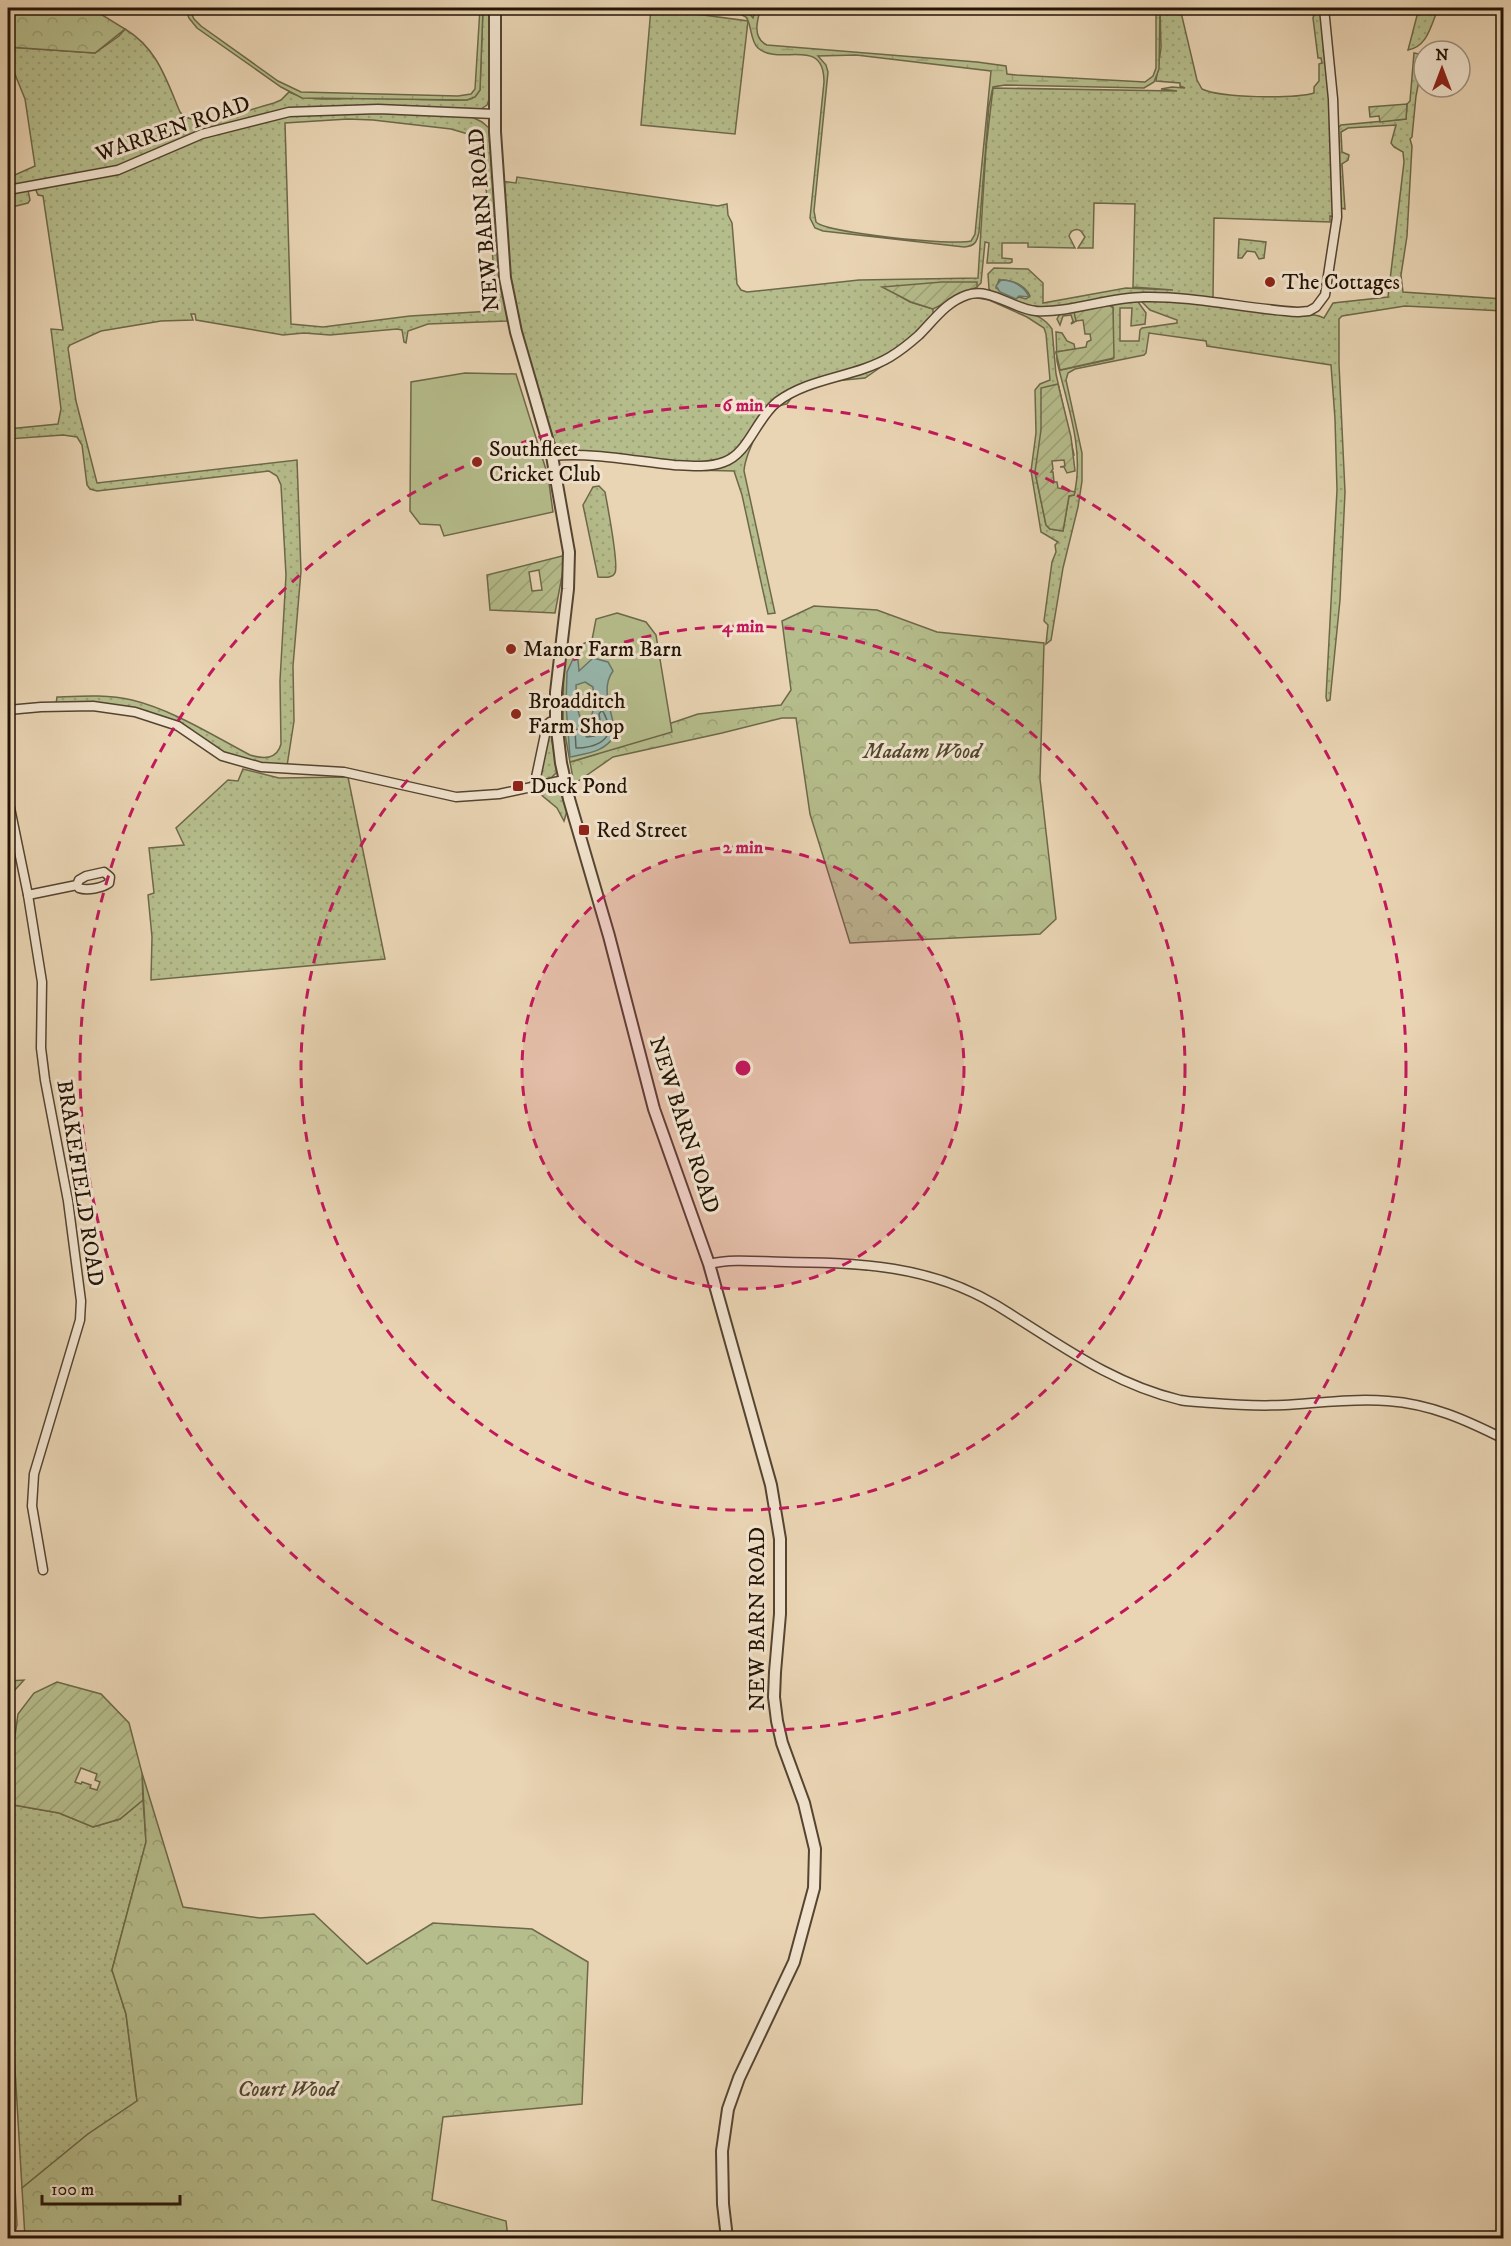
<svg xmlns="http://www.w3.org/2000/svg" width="1511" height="2246" viewBox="0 0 1511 2246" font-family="'IM FELL DW Pica',serif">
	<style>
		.grass { fill: url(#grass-dots); stroke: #6d6849; stroke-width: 1.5; fill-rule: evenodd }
		.forest { fill: url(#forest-crowns); stroke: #6d6849; stroke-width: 1.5 }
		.wetland { fill: url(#wetland-marsh); stroke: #6d6849; stroke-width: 1.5; fill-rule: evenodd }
		.park { fill: #b6bd8c; stroke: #6d6849; stroke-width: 1.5 }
		.garden { fill: url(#garden-furrows); stroke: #6d6849; stroke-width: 1.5; fill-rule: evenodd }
		.water { fill: #97b8af; stroke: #69766b; stroke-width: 1.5; fill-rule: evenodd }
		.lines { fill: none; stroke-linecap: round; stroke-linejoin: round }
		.shore { stroke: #5e665a; stroke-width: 1.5 }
		.minor-casing { stroke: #554431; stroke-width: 11 }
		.tertiary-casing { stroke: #554431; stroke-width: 14 }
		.minor { stroke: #f1e3ce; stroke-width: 8 }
		.tertiary { stroke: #f1e3ce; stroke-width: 10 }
		.ring { fill: none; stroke: #c2185b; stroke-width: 3; stroke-dasharray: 10 8 }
		.poi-dot { fill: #8f2418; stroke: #f1e3ce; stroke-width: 2 }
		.labels { text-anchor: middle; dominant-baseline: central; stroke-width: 6; stroke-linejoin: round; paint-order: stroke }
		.street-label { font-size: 22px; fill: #241406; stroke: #f1e3ce }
		.poi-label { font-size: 22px; fill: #241406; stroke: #f1e3ce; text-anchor: start }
		.park-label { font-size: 22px; font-style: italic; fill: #50472e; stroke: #f1e3ce }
		.centre { fill: #c2185b; stroke: #f1e3ce; stroke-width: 3 }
		.ring-label { font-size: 18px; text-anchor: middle; font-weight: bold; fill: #c2185b; stroke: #f1e3ce; stroke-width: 6; stroke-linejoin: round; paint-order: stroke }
	</style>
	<defs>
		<pattern id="grass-dots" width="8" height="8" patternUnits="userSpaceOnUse" patternTransform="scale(1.5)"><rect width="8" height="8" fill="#b6bd8c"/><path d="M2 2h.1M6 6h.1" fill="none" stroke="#9ca277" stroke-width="1.8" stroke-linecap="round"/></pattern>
		<pattern id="forest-crowns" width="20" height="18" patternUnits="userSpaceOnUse" patternTransform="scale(1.5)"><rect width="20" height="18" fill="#b6bd8c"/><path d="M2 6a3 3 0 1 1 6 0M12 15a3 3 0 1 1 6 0" fill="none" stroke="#9ca277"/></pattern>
		<pattern id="wetland-marsh" width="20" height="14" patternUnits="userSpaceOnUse" patternTransform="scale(1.5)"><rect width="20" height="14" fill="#b6bd8c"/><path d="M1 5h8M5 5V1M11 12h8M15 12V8" fill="none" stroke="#9ca277"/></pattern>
		<pattern id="garden-furrows" width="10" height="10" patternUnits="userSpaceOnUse" patternTransform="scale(1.5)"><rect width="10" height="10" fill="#b6bd8c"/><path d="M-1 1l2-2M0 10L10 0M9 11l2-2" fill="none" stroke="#9ca277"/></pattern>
	</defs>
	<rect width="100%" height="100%" fill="#e9d4b3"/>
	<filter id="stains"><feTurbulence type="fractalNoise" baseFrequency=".00333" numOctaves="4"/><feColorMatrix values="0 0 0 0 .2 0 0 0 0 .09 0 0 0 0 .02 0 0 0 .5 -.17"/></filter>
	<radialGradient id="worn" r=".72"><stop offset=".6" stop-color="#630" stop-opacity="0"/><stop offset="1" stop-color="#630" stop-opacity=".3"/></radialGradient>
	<g class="grass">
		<path d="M483 8H491L490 97 487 105 481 109 381 106 246 119 126 166 8 189V178L35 166 25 99 8 57V47L95 53 119 36 125 29C157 48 166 79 180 112 194 132 253 108 274 103L281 100 289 92C313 103 338 98 363 98 398 98 432 101 467 100L475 97 480 90Z"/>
		<path d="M651 8 748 21 735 134 641 125Z"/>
		<path d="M1160 8H1180L1197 80 1202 89C1221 98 1293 99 1314 93V87L1319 81V64L1322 63 1321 58H1318L1313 18 1316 8H1322L1328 71 1335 217 1330 216V222L1214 218 1213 299C1200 298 1186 295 1172 296 1126 298 1023 324 989 289L988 274 994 268 1028 269 1043 283V303L1126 288 1173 290 1133 287 1135 204 1094 203 1093 248H1078L1085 237 1081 231C1076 228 1071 230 1069 236L1075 248 1028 247V243H1002V258L1012 259V262L1010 263H987L989 243 985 242 981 283 977 287 940 306 938 304 943 301 942 283 925 284 898 295 910 302 933 309V315L915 336 881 359 790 392 738 450 720 461 698 464 575 451 556 447 518 323 510 284 501 181 516 183 517 177 718 206 727 204 728 215 732 223 737 284 741 290 747 292 859 280 978 278 986 148 993 88 1177 91 1161 89 1172 87 1185 88 1180 86V83L1156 81 1161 48ZM999 280C1011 279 1025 285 1030 296L1026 299 1019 297 1015 299 996 288Z"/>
		<path d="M1419 8H1424L1436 14C1430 29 1426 47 1408 50Z"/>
		<path d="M1457 8H1503V11H1477Z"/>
		<path d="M1414 53 1424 55 1416 96 1412 137 1410 139 1412 146 1407 236 1401 275 1403 292 1503 299V311L1405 306 1342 316 1339 319V364L1345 492 1340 600 1330 700 1327 701 1326 697 1337 490 1335 419 1331 365 1207 346 1206 341 1149 333 1146 353 1144 355 1075 369 1068 373 1066 380 1082 453V481L1078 507 1063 568 1051 640 1046 644 1048 625 1044 621 1052 562 1056 552 1055 545 1058 542 1041 532 1031 471 1036 433 1035 390 1040 384 1050 380 1046 334 1044 328 1027 317 989 300 972 297 957 303 947 311 911 346 865 378 834 381 813 387 792 397 787 404C767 405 745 453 744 471L775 613 768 614 742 495 734 471 692 470C706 468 724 467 736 460 748 452 761 418 776 405 792 392 814 383 834 379 844 377 855 377 865 373 882 365 900 353 914 341 934 324 951 294 980 295 991 296 1003 304 1014 308 1029 314 1042 314 1052 329L1056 374 1074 455H1066L1062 426 1057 417 1049 415 1046 437 1041 440 1042 451 1035 472 1046 525 1050 529 1063 531 1069 496 1074 495C1085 450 1067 405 1057 361L1056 332 1062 333 1067 341 1074 344 1075 349 1056 352 1060 370 1113 359V307L1109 305 1075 312 1076 321 1071 324 1073 321 1071 315 1063 316 1060 325 1057 319 1061 312 1074 308 1136 299 1146 313 1145 324 1131 326 1132 308H1120V341H1139L1140 330 1142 328 1177 323V320L1150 310 1141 301 1143 298C1192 298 1240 309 1288 314 1301 316 1313 312 1324 318L1333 303 1388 297 1404 162 1403 152 1394 147 1391 143 1396 125 1348 128 1341 132 1342 152 1349 155 1348 160 1342 164 1345 209 1341 208 1340 205 1337 129 1341 125 1406 119 1407 104 1410 101Z"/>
		<path d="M356 111 472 117 482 122 489 128 495 205 508 316 507 321 428 324 408 331 406 343 404 342 402 330 397 329 330 335 304 333 283 335 196 320 195 314H191L193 320 161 321 101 331 70 345 68 348 76 401 97 483 297 460 301 571 293 666 294 721 287 766 267 767 226 755 136 709 98 703 56 704 57 697C81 696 108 694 132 700 173 710 212 735 250 755 263 759 277 760 281 744L280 681 286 575 281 485 277 476 269 471 97 491 90 489 87 485 82 445 77 437 63 435 8 439V429L58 424 61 409 51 329 63 330 43 196 38 195 35 188 121 171 194 139 291 114ZM348 119 373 120 451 129 468 134 479 142 484 167 495 281V305L492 311 410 316 323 327 291 324 285 123Z"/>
		<path d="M28 190 30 200 28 203 8 208V192Z"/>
		<path d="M1239 239 1266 242 1264 258 1259 259 1255 252 1247 251 1242 258H1238Z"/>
		<path d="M599 486 605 492C607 503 619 565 615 573 612 579 603 577 598 577L583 505 593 487Z"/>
		<path d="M550 728 557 772 551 778 540 780Z"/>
		<path d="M243 769 279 778 348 777 385 959 151 980 152 937 148 895 154 893 149 848 184 845 176 828 228 780 238 781Z"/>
		<path d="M553 789 561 794 567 811 564 821 557 808 539 793Z"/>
		<path d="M24 1680 14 1691 8 1721V1681Z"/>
		<path d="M143 1800 146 1842 112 1970 126 2014 137 2101 88 2134 22 2188 8 1951V1804L59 1813 93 1827 120 1819Z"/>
		<path d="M8 2056 17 2225 14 2237 8 2236Z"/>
	</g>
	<g class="forest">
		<path d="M8 8H91L125 29 95 53 8 47Z"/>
		<path d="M814 606 877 610 937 632 1044 643 1040 779 1056 919 1040 934 850 943 810 814 796 718H782L722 733 613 757 574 784 570 762 597 754 621 740 698 714 781 705 791 690 782 621Z"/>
		<path d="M142 1773 183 1907 260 1918 314 1914 367 1964 433 1923 532 1929 588 1962 582 2104 443 2117 432 2200 506 2221 508 2238H25L22 2188 88 2134 137 2101 126 2014 112 1970 146 1842Z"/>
	</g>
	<g class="wetland">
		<path d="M185 8H189L194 19 201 26 278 81 301 92 458 96 471 94 475 89 480 8H483L480 90 475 97 467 100 302 98 281 87 197 28 189 18Z"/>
		<path d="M707 8H745L753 18 756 8H761C757 20 752 38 767 45L977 62 1006 66 1007 74 1016 75 1145 82 1153 76 1156 68V8H1160L1159 69 1154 82 1144 88 1005 85 993 87 989 106 979 232C977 242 975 246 964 247L823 231 815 228 810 218 824 82C824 35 780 67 758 48 750 41 752 25 746 17L736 12ZM856 55 991 71 975 234 971 241C953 246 827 233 816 222L814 211 828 72 826 65 818 56Z"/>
	</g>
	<g class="park">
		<path d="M465 373 516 374 548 476 553 512 444 536 440 525 420 524 410 511 411 382Z"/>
		<path d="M617 613 646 622 656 635 672 732 570 762 563 723 564 652 592 640 596 619Z"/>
	</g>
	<g class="garden">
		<path d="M1407 104 1406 119 1380 122 1379 116 1370 117 1369 107Z"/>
		<path d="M942 282H977V287L933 309 911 302 882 287Z"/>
		<path d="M1109 305 1113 308 1114 358 1060 370 1056 352 1086 347 1087 342 1091 340 1090 334H1085L1083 320 1076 321 1074 312Z"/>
		<path d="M1058 384 1071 437 1075 471 1067 473 1064 467H1060L1065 466 1064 460 1052 461 1053 469 1051 472H1053L1054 482H1057L1058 488 1075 492 1074 495 1069 496 1063 531 1050 529 1046 525 1035 472 1041 430V388Z"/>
		<path d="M566 555 555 613 490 610 487 575ZM539 570 542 590 532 591 529 572Z"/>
		<path d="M57 1682 101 1694 129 1723 142 1773 143 1800 120 1819 93 1827 59 1813 8 1804V1787L18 1714 34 1693ZM81 1768 97 1774 95 1780 100 1782 97 1790 90 1788 91 1785 82 1782 81 1784 75 1782Z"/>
	</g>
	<g class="water">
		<path d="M1001 280C1014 280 1025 287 1029 297L1019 296 1016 299 1000 292 996 286Z"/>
		<path d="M593 658 608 662 613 671C599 690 614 714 615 735 605 752 588 753 570 757L566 705 567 672 573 659 578 660 579 671ZM585 682 593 687 594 708 592 714 596 723 589 732C576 716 577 705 576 685Z"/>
	</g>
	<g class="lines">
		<path class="shore" d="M602 710C605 714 606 718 608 723 613 742 592 748 576 748L575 730 579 729 587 737 594 736 601 726 599 714Z"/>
		<g class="minor-casing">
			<g id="minor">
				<path d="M8 190 118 170 202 134 289 112 378 109 494 114"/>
				<path d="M552 456C592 452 634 461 674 465 690 466 708 468 724 462 748 454 756 419 777 402 810 377 854 378 890 357 900 351 910 343 919 335 934 320 946 302 967 295 990 287 1013 309 1036 311 1070 313 1109 297 1144 297 1196 296 1247 309 1298 312L1309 311 1316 307 1325 295 1337 217 1333 99 1324 8"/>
				<path d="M8 710 41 707 93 706 135 712 178 726 222 756 261 767 344 772 456 797 499 794 564 780"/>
				<path d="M534 787 547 725 550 722 556 721"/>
				<path d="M8 798 28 895 42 982 41 1048 45 1080 68 1201 81 1301 80 1320 34 1474 32 1506 43 1570"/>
				<path d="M28 895 77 885 79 888C87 891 102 888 109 883L110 877 104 872 86 876 79 880 77 885"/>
				<path d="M709 1264C734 1258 761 1262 786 1262 861 1263 929 1265 996 1305 1057 1342 1109 1383 1180 1400 1190 1402 1201 1402 1212 1403 1236 1405 1260 1406 1284 1405 1318 1403 1354 1398 1388 1401 1431 1404 1466 1420 1504 1439"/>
			</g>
		</g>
		<g class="tertiary-casing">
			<path id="tertiary" d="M495 8V132L505 278 516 332 552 456 569 552 568 589 556 692V721L561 763 569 799 609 936 654 1109 709 1264 771 1485 780 1539V1614L775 1672 774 1697 777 1721 782 1743 804 1803 815 1849 814 1888 794 1962 739 2078 728 2109 722 2151 723 2204 727 2238"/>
		</g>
		<use href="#minor" class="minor"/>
		<use href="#tertiary" class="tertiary"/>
	</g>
	<circle cx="743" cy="1068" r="221" fill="#c2185b" fill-opacity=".12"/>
	<g class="ring">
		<circle cx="743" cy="1068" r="221"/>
		<circle cx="743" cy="1068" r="442"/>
		<circle cx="743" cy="1068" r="663"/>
	</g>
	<g class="poi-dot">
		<circle cx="1270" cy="282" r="6"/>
		<circle cx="477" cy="462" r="6"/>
		<circle cx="511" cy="649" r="6"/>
		<circle cx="516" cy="714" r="6"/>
		<rect x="512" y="780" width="12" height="12" rx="3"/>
		<rect x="578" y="824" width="12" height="12" rx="3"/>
	</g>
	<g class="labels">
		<g class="street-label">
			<text transform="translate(173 129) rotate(-19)">WARREN ROAD</text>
			<text transform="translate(484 220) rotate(-95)">NEW BARN ROAD</text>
			<text transform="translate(684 1125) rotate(72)">NEW BARN ROAD</text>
			<text transform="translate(80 1183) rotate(81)">BRAKEFIELD ROAD</text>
			<text transform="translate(757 1619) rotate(-90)">NEW BARN ROAD</text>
		</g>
		<g class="poi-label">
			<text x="1282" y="282">The Cottages</text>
			<text x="489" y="449">Southfleet<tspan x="489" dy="25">Cricket Club</tspan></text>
			<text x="523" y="649">Manor Farm Barn</text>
			<text x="528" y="701">Broadditch<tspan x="528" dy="25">Farm Shop</tspan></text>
			<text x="530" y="786">Duck Pond</text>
			<text x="596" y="830">Red Street</text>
		</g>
		<g class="park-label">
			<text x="922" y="751">Madam Wood</text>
			<text x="287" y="2089">Court Wood</text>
		</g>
	</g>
	<circle cx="743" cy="1068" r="9" class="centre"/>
	<g class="ring-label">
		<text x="743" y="411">6 min</text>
		<text x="743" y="632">4 min</text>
		<text x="743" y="853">2 min</text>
	</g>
	<rect width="1511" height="2246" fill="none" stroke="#e9d4b3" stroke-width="30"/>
	<rect x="9" y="9" width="1493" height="2228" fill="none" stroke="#241406" stroke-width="3"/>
	<rect x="15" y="15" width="1481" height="2216" fill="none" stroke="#241406" stroke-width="1.5"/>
	<g transform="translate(1442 69)"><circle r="28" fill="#f1e3ce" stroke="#9f907e" stroke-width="1.5"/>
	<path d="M0-4.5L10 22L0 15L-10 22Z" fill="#8f2418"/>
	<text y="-9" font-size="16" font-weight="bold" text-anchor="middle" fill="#241406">N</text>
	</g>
	<path d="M42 2195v9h138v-9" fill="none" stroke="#241406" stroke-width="3"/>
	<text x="51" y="2195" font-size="18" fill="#241406" stroke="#f1e3ce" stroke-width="4.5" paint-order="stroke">100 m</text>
	<rect width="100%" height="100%" filter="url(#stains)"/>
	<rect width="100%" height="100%" fill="url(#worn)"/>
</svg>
